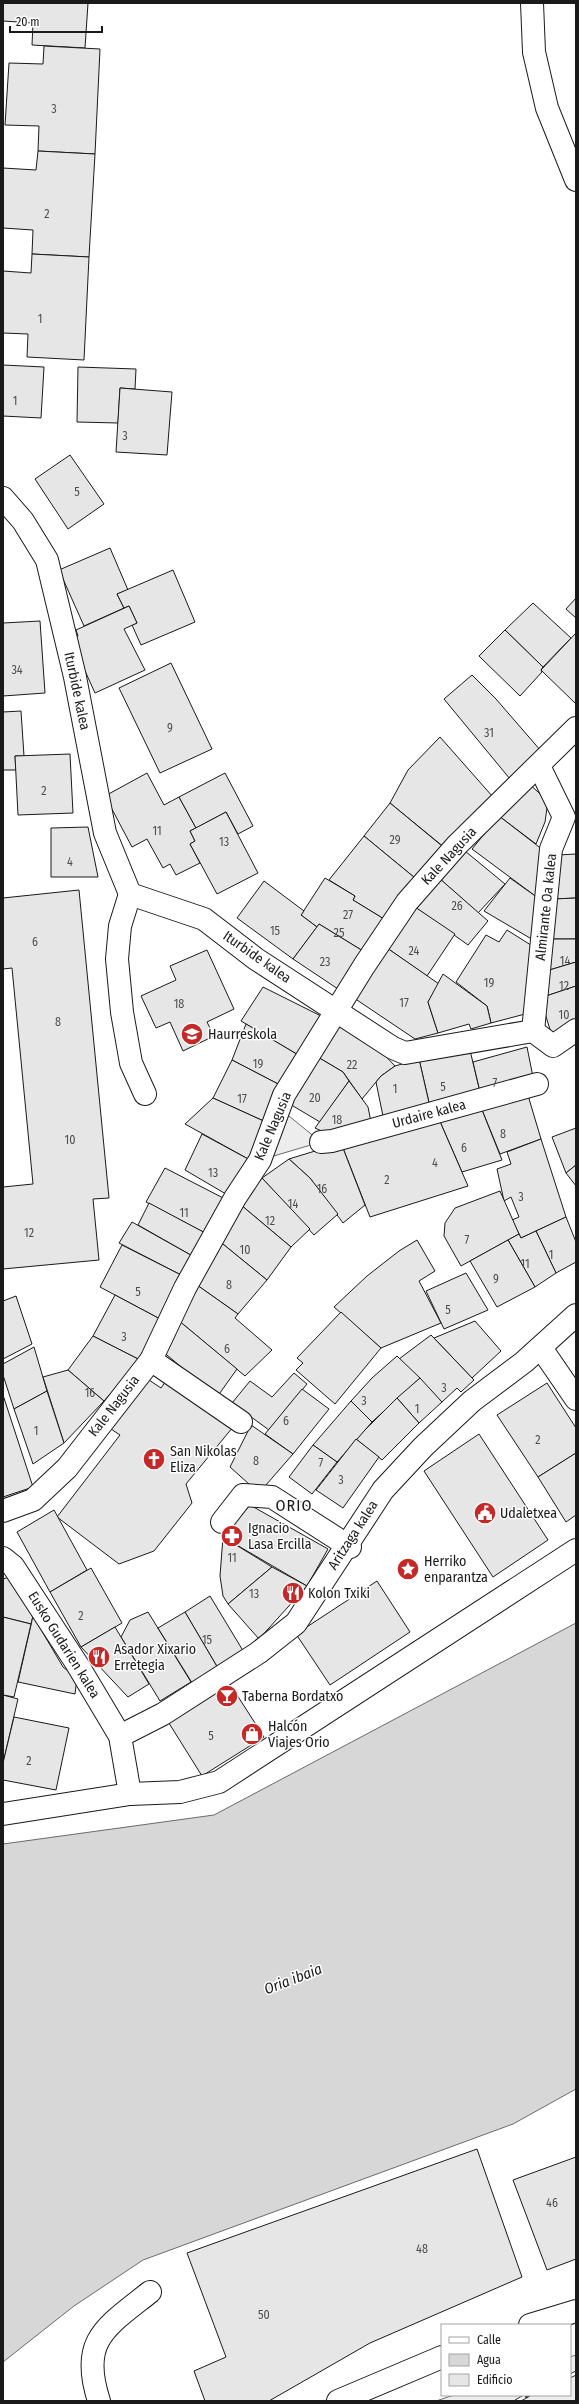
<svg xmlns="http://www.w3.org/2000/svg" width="579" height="2404" viewBox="0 0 579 2404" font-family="'Fira Sans Condensed',sans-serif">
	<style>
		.built { fill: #ededed; stroke: #6a6a6a }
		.water { fill: #d7d7d7; stroke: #6a6a6a }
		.building { fill: #e6e6e6; stroke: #1a1a1a }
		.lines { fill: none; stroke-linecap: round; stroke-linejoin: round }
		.minor-casing { stroke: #1a1a1a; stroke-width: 24 }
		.highway-casing { stroke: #1a1a1a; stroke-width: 24 }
		.minor { stroke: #fff; stroke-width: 22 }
		.highway { stroke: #fff; stroke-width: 22 }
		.rail-casing { stroke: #1a1a1a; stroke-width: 4.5 }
		.rail { stroke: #fff; stroke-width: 3; stroke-dasharray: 9; stroke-linecap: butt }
		.labels { text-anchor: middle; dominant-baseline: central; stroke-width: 3; stroke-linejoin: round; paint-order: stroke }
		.number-label { font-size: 12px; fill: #4d4d4d }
		.street-label { font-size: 14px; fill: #1a1a1a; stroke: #fff }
		.poi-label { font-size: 14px; fill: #1a1a1a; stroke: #fff; text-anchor: start }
		.water-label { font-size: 15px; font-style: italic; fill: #1a1a1a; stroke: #fff }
		.quarter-label { font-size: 16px; letter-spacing: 1px; fill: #1a1a1a; stroke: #fff }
	</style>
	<rect width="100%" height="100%" fill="#fff"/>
	<g class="built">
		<path d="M279 1108 321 1142 260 1160Z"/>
		<path d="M576 2355V2401H436L454 2395H570V2357Z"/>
	</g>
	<path class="water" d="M576 1623V2089L513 2124 143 2260 74 2306 3 2362V1844L214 1815Z"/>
	<g class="building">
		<path d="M3 3H88L85 48 32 45 33 23 3 21Z"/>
		<path d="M44 46 100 49 95 154 38 151 39 126 5 125 9 63 43 64Z"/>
		<path d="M38 151 95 154 89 257 32 254 33 230 3 228V168L36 170Z"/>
		<path d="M32 254 89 257 84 360 27 357 28 334 3 333V271L31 273Z"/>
		<path d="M3 365 44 367 41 418 3 416Z"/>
		<path d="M78 367 136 369 135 389 120 388 118 423 77 422Z"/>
		<path d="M120 388 172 392 167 455 116 452Z"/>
		<path d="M70 455 104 504 68 529 35 479Z"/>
		<path d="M110 548 128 590 117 594 124 608 84 626 59 570Z"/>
		<path d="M173 570 195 622 141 645 132 625 137 623 129 606 124 608 117 594Z"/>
		<path d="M576 598V618L566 609Z"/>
		<path d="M533 603 571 638 543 667 505 630Z"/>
		<path d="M129 606 137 623 124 629 145 670 95 693 71 640 78 636 76 630Z"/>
		<path d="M40 621 45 693 3 696V623Z"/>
		<path d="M505 630 543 667 541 670 542 672 520 696 479 656Z"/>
		<path d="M576 633V704L541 670Z"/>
		<path d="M171 663 212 749 160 773 119 688Z"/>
		<path d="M472 675 496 699 541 751 510 779 444 699Z"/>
		<path d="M21 711 24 756H15L16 770H3V712Z"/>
		<path d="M440 737 493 797 445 848 390 803 408 770Z"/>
		<path d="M70 754 73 813 18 815 15 756Z"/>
		<path d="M147 773 164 805 179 797 196 828 190 831 195 841 190 844 200 863 176 875 170 864 163 868 147 839 132 847 105 796Z"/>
		<path d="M225 773 253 826 238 834 226 812 196 828 179 797Z"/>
		<path d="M527 782 548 801 545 822 536 844 499 816Z"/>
		<path d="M390 803 442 846 415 878 364 836Z"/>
		<path d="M226 812 258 873 217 894 190 844 195 841 190 831Z"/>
		<path d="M499 816 543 850 538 898 472 849Z"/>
		<path d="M88 827 98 877H51V828Z"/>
		<path d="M364 836 415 878 384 919 353 900 355 896 329 880Z"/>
		<path d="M465 851 505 884 478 913 439 878Z"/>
		<path d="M576 854V898L553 899 558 855Z"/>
		<path d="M325 878 355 896 353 900 384 919 363 951 319 924 317 927 301 915Z"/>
		<path d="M439 878 488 921 468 945 415 907Z"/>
		<path d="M510 878 538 898 535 941 484 911Z"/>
		<path d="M264 881 304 911 301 915 317 927 293 959 237 918Z"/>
		<path d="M79 890 109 1198 93 1199 99 1260 3 1269V1187L33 1184 12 968 3 969V898Z"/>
		<path d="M576 898V939H551L553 899Z"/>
		<path d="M415 907 455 934 427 976 387 948Z"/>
		<path d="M319 924 363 951 338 989 293 959Z"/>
		<path d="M507 930 534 947 529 1013 491 1023 487 1006 456 982 486 935 499 942Z"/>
		<path d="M551 939H576V962L546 971Z"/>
		<path d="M387 948 439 984 428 1002 438 1033 415 1039 354 998Z"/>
		<path d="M207 950 234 1009 207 1022 214 1036 183 1051 170 1022 156 1028 141 996 176 980 170 966Z"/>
		<path d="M576 962V986L543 997 546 971Z"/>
		<path d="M443 974 487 1006 491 1023 471 1029 469 1024 438 1033 428 1002Z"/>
		<path d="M576 986V1023L552 1036 544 1010 543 997Z"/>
		<path d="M263 987 321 1016 300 1056 241 1021Z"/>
		<path d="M337 1022 378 1048 395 1066 381 1076 362 1099 343 1072 316 1056Z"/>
		<path d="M246 1024 300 1056 282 1086 232 1060Z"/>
		<path d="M469 1046 481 1096 430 1107 419 1059Z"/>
		<path d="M527 1047 534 1082 481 1096 473 1062Z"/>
		<path d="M316 1056 343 1072 349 1081 320 1122 288 1103Z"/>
		<path d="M419 1059 430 1107 384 1121 376 1082 381 1076 395 1066Z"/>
		<path d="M232 1060 282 1086 268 1123 213 1098Z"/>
		<path d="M349 1081 368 1107 371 1122 332 1136 315 1128Z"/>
		<path d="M527 1092 541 1139 500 1154 480 1105Z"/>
		<path d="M213 1098 268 1123 250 1160 185 1124Z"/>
		<path d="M480 1105 502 1160 462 1172 438 1117Z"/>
		<path d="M438 1117 468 1186 370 1217 341 1143Z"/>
		<path d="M576 1128V1165L566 1173 552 1137Z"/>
		<path d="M202 1134 250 1160 231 1197 185 1170Z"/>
		<path d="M541 1139 566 1217 521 1238 512 1220 519 1217 511 1197 504 1201 497 1169 511 1164 507 1152Z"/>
		<path d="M341 1143 365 1205 343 1223 310 1178 289 1159Z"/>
		<path d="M289 1159 310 1178 338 1214 314 1235 262 1178Z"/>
		<path d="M576 1165V1186L566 1173Z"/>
		<path d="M165 1168 229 1201 209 1235 146 1202Z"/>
		<path d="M262 1178 310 1229 291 1247 241 1205Z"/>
		<path d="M500 1191 519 1234 461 1266 444 1236 445 1223 455 1208Z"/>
		<path d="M149 1203 209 1235 196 1258 138 1225Z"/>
		<path d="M241 1205 291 1247 267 1280 218 1240Z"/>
		<path d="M566 1217 576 1242V1262L556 1273 536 1231Z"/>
		<path d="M132 1222 196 1258 185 1277 119 1243Z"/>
		<path d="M536 1231 556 1273 535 1287 508 1240 519 1234 521 1238Z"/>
		<path d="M218 1240 267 1280 238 1314 197 1285Z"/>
		<path d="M417 1240 435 1271 419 1281 441 1323 381 1348 334 1307 367 1276 399 1251Z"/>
		<path d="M508 1240 535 1287 497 1307 470 1261Z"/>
		<path d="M122 1245 185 1277 162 1320 100 1287Z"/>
		<path d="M466 1273 488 1310 444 1329 426 1291Z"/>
		<path d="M197 1285 238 1314 235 1318 272 1350 245 1376 178 1320Z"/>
		<path d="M115 1295 162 1320 140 1360 93 1336Z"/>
		<path d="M16 1296 32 1344 3 1359V1301Z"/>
		<path d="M341 1312 381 1348 335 1404 296 1370 303 1363 297 1358Z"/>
		<path d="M178 1320 237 1369 217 1397 161 1350Z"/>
		<path d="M475 1321 501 1351 472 1378 434 1338Z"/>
		<path d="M431 1335 474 1380 461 1392 457 1388 442 1402 399 1359Z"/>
		<path d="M93 1336 140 1360 104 1401 68 1370Z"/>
		<path d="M34 1347 47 1391 14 1409 3 1375V1364Z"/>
		<path d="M397 1356 420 1378 372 1422 351 1401 372 1378Z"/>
		<path d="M68 1370 104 1401 64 1443 43 1377Z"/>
		<path d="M294 1373 307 1384 269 1430 232 1403 250 1381 272 1397Z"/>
		<path d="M146 1378 161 1388 168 1378 233 1427 186 1484 192 1503 154 1551 119 1564 57 1517 120 1435 105 1425Z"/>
		<path d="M420 1378 442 1402 419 1423 397 1398Z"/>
		<path d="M547 1383 576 1428V1453L538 1477 497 1415Z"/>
		<path d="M302 1389 329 1409 293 1454 265 1434Z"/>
		<path d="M47 1391 64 1443 33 1464 14 1409Z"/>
		<path d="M3 1395 33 1487 3 1497Z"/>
		<path d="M397 1398 419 1423 382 1460 356 1439Z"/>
		<path d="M351 1401 372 1422 337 1462 313 1445Z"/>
		<path d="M251 1425 293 1454 259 1493 230 1467Z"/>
		<path d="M479 1434 548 1540 493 1577 424 1471Z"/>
		<path d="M356 1439 379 1457 343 1508 316 1490Z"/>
		<path d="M313 1445 337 1462 312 1494 289 1477Z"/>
		<path d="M576 1453V1515L566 1522 538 1477Z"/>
		<path d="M250 1505 328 1549 307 1586 223 1537Z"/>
		<path d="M54 1510 87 1570 50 1592 17 1532Z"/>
		<path d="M223 1537 272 1567 228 1604 223 1596 220 1576Z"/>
		<path d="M272 1567 307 1586 259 1639 228 1604Z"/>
		<path d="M91 1568 122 1623 81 1647 50 1592Z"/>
		<path d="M9 1577 33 1616 31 1624 3 1617V1579Z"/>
		<path d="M377 1581 410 1632 330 1685 296 1634Z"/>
		<path d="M210 1596 245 1654 219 1670 185 1612Z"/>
		<path d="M148 1612 191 1682 160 1701 121 1637 130 1620Z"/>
		<path d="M185 1612 219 1670 194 1686 158 1628Z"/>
		<path d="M33 1616 63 1667 77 1678 75 1694 18 1682Z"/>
		<path d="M3 1617 31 1624 14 1697 3 1695Z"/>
		<path d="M115 1627 149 1684 128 1697 81 1647Z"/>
		<path d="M228 1681 264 1737 202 1776 167 1720Z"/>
		<path d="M3 1695 18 1699 3 1763Z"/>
		<path d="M14 1717 69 1728 56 1790 3 1780V1763Z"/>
		<path d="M477 2149 522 2277 370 2343 269 2401H205L194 2371 226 2357 187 2253Z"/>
		<path d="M576 2157V2259L547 2270 513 2180Z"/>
	</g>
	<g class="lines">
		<g class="minor-casing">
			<g id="minor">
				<path d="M532 3 534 52 547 108 576 180"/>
				<path d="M3 498 23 521 47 560 75 677 105 833 130 894 204 919 256 959 393 1048 405 1053 533 1031"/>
				<path d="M130 894 120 926 117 959 122 1012 131 1063 145 1094"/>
				<path d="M533 1031 551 849 564 817 539 766"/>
				<path d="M533 1031 553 1046 576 1030"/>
				<path d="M321 1142 332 1141 537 1084"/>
				<path d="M541 1348 576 1399"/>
				<path d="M151 1360 241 1422"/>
				<path d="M3 1511 33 1500 67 1468 151 1360 185 1288 235 1198 260 1160 284 1095 364 966 407 902 457 845 576 728"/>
				<path d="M222 1522 243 1495 272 1497 350 1547"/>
				<path d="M3 1558 13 1566 77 1664 120 1736 130 1794"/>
				<path d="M120 1736 163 1714 258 1653 296 1623 383 1490 423 1447 472 1401 524 1362 576 1315"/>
				<path d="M3 1814 130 1794 180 1792 219 1782 576 1550"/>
				<path d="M99 2401C79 2340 106 2327 150 2292"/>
			</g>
		</g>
		<g class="highway-casing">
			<g id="highway">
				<path d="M530 2325 576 2311"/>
				<path d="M338 2401 442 2357"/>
			</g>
		</g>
		<use href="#minor" class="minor"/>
		<use href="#highway" class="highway"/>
		<g class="rail-casing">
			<g id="rail">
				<path d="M570 2376 576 2373"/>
				<path d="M517 2401 528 2395"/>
			</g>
		</g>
		<use href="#rail" class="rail"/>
	</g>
	<defs>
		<g id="school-disc" transform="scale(1.15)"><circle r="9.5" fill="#c62828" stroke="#fff"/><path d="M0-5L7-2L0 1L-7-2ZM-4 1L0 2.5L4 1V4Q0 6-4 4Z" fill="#fff"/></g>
		<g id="church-disc" transform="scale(1.15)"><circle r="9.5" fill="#c62828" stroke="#fff"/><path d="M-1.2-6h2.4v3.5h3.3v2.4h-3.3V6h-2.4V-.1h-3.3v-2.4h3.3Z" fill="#fff"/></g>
		<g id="civic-disc" transform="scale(1.15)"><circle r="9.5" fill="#c62828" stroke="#fff"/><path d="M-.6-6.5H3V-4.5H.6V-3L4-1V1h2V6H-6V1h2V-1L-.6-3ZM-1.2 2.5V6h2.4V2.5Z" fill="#fff"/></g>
		<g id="pharmacy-disc" transform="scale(1.15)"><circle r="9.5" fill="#c62828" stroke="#fff"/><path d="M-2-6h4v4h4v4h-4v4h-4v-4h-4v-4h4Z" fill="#fff"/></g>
		<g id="sight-disc" transform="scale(1.15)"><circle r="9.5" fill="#c62828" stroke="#fff"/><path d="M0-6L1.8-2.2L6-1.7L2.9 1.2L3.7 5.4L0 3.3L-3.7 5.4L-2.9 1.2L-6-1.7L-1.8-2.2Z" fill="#fff"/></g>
		<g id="restaurant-disc" transform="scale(1.15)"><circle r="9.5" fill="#c62828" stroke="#fff"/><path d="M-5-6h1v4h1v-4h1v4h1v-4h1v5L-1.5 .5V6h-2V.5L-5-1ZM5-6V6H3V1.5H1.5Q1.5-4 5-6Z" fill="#fff"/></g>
		<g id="bar-disc" transform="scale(1.15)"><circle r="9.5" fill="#c62828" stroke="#fff"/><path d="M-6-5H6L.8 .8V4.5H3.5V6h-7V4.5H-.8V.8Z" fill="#fff"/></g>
		<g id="shop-disc" transform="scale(1.15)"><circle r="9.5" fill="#c62828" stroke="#fff"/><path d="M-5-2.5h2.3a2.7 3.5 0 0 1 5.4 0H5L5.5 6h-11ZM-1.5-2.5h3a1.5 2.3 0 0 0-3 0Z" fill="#fff"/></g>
	</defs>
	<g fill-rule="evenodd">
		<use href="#school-disc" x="192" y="1034"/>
		<use href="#church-disc" x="154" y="1459"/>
		<use href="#civic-disc" x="485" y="1513"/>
		<use href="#pharmacy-disc" x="232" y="1536"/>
		<use href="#sight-disc" x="408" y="1569"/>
		<use href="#restaurant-disc" x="293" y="1593"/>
		<use href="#restaurant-disc" x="99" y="1657"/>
		<use href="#bar-disc" x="227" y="1696"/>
		<use href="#shop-disc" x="252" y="1734"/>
	</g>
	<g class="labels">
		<g class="number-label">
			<text x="54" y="109">3</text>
			<text x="47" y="214">2</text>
			<text x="40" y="319">1</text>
			<text x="15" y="401">1</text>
			<text x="125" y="436">3</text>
			<text x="77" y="492">5</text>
			<text x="17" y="670">34</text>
			<text x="170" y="728">9</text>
			<text x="489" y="733">31</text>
			<text x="44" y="791">2</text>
			<text x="157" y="831">11</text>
			<text x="395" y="840">29</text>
			<text x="224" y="842">13</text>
			<text x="70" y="862">4</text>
			<text x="457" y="906">26</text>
			<text x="348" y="915">27</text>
			<text x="275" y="931">15</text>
			<text x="339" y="933">25</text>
			<text x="35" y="942">6</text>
			<text x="414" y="951">24</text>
			<text x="565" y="961">14</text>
			<text x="325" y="962">23</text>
			<text x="489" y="983">19</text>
			<text x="564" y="986">12</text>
			<text x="404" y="1003">17</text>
			<text x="179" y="1004">18</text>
			<text x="564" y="1015">10</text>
			<text x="58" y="1022">8</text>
			<text x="258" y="1064">19</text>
			<text x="352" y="1065">22</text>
			<text x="495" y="1083">7</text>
			<text x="443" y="1087">5</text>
			<text x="395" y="1089">1</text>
			<text x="315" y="1098">20</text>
			<text x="242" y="1099">17</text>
			<text x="337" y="1120">18</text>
			<text x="503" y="1134">8</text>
			<text x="70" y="1140">10</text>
			<text x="464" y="1148">6</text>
			<text x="435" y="1163">4</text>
			<text x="213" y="1173">13</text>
			<text x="387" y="1180">2</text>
			<text x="322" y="1189">16</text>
			<text x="521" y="1197">3</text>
			<text x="293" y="1204">14</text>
			<text x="184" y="1213">11</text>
			<text x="270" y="1221">12</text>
			<text x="29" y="1233">12</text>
			<text x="467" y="1240">7</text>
			<text x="245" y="1250">10</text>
			<text x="551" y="1255">1</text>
			<text x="525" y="1264">11</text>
			<text x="496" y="1279">9</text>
			<text x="229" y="1285">8</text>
			<text x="138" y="1292">5</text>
			<text x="448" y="1310">5</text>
			<text x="124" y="1337">3</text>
			<text x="227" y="1349">6</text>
			<text x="444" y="1388">3</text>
			<text x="90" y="1393">16</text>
			<text x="364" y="1401">3</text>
			<text x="417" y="1409">1</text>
			<text x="286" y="1421">6</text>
			<text x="36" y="1431">1</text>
			<text x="538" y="1440">2</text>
			<text x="256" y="1461">8</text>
			<text x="321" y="1463">7</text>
			<text x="341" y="1480">3</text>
			<text x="232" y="1558">11</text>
			<text x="254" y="1594">13</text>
			<text x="81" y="1616">2</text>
			<text x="207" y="1640">15</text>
			<text x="211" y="1736">5</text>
			<text x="29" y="1761">2</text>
			<text x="552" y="2203">46</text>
			<text x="422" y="2249">48</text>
			<text x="264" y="2315">50</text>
		</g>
		<g class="street-label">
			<text transform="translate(77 691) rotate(78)">Iturbide kalea</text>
			<text transform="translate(449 856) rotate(-47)">Kale Nagusia</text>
			<text transform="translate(546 907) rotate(-84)">Almirante Oa kalea</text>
			<text transform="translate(257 957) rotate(35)">Iturbide kalea</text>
			<text transform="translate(429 1114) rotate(-15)">Urdaire kalea</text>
			<text transform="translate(273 1126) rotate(-67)">Kale Nagusia</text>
			<text transform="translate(114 1406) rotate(-52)">Kale Nagusia</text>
			<text transform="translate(353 1535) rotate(-57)">Aritzaga kalea</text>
			<text transform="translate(64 1645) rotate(58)">Eusko Gudarien kalea</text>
		</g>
		<g class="poi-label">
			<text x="208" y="1034">Haurreskola</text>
			<text x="170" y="1451">San Nikolas<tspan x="170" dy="16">Eliza</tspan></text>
			<text x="500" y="1513">Udaletxea</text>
			<text x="248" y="1528">Ignacio<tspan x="248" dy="16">Lasa Ercilla</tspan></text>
			<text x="424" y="1561">Herriko<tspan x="424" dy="16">enparantza</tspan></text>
			<text x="308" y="1593">Kolon Txiki</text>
			<text x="114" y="1649">Asador Xixario<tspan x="114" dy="16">Erretegia</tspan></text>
			<text x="242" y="1696">Taberna Bordatxo</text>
			<text x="268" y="1726">Halcón<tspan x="268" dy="16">Viajes Orio</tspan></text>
		</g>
		<g class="water-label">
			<text transform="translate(293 1979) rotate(-21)">Oria ibaia</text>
		</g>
		<g class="quarter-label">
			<text x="294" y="1505">ORIO</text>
		</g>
	</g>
	<rect width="579" height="2404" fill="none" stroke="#1a1a1a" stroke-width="8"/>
	<rect x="441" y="2324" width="130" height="72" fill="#ffffff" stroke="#a3a3a3"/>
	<rect x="449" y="2337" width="20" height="6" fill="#ffffff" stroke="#a3a3a3"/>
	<text x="477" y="2344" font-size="12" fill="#1a1a1a">Calle</text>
	<rect x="449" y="2354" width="20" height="12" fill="#d7d7d7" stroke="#a3a3a3"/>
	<text x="477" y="2364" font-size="12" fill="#1a1a1a">Agua</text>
	<rect x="449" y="2374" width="20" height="12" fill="#e6e6e6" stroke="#a3a3a3"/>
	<text x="477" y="2384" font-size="12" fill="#1a1a1a">Edificio</text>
	<path d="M10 26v6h92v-6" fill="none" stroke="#1a1a1a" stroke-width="2"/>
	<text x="16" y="26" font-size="12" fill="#1a1a1a" stroke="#ffffff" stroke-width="3" paint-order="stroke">20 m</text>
</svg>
